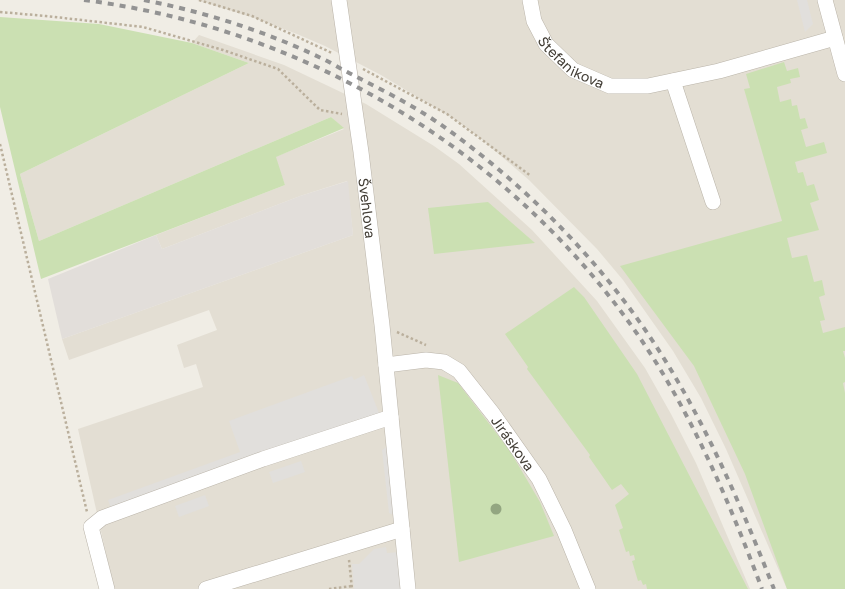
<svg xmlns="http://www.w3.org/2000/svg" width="845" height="589" viewBox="0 0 845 589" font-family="'Golos Text',sans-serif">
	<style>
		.residential { fill: #e3ded3 }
		.industrial { fill: #e2deda }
		.green { fill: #cbe0b2 }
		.parking { fill: #e1dfdc }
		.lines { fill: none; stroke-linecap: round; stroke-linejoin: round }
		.minor-casing { stroke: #bab4a9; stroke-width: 16 }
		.path { stroke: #baaf9c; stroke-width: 2.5; stroke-dasharray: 2.5 2.5; stroke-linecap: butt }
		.minor { stroke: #fff; stroke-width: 15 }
		.rail { stroke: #939393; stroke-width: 4; stroke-dasharray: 6 6; stroke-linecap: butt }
		.tree { fill: #93a681 }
		.labels { text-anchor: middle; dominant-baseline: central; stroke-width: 4; stroke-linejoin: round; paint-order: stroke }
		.street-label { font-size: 14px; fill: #423d35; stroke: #fff }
	</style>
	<rect width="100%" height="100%" fill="#f0ede5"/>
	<g class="residential">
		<path d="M197 0H845V589H787L726 449 701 398 673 351 623 280 597 249 529 180 480 138 454 119 381 75 325 46 297 34 254 18Z"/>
		<path d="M199 35 284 65 366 104 434 146 459 164 532 230 597 301 645 368 671 414 696 463 750 589H114L78 429 203 387 196 364 184 368 177 345 217 330 209 310 69 360 62 339 353 235 347 181 300 196 162 249 156 235 285 185 275 157 344 129 331 117 39 241 20 174 249 63 192 43Z"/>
	</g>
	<path class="industrial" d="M348 181 353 235 62 339 48 279 156 235 162 249 300 196Z"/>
	<g class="green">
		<path d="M0 17 99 24 192 43 249 63 20 174 39 241 331 117 344 128 276 157 285 185 41 279 0 107Z"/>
		<path d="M784 62 787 71 798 68 800 77 790 79 791 83 777 87 780 102 791 99 792 106 797 105 800 119 805 118 808 128 801 130 806 147 824 142 827 153 795 162 798 173 803 172 807 186 814 184 819 200 810 203 819 230 787 238 792 258 807 255 814 282 822 280 825 295 819 297 825 320 820 321 823 333 845 327V351H843L845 358V382L843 383 845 393V589H787L745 474 694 366 620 266 782 221 744 89 750 88 746 74Z"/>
		<path d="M488 202 535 243 434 254 428 208Z"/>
		<path d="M574 287 584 297 637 374 748 589H647L646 584 643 585 641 580 638 581 632 561 635 560 634 555 630 556 629 551 626 552 619 530 623 528 615 505 629 494 621 484 612 490 589 457 590 455 527 369 528 367 505 334Z"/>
		<path d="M438 375 458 383 510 451 540 502 554 536 459 562Z"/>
	</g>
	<g class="parking">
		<path d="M797 0H807L813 24 805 32Z"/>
		<path d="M364 375 379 413 112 511 108 500 240 452 229 421 352 376 354 380Z"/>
		<path d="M388 446 396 516 389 513 382 450Z"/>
		<path d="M301 461 305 472 273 483 269 472Z"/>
		<path d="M205 495 209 506 179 517 175 506Z"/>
		<path d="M386 547 387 553 400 552 403 589H354L352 564H359L374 549Z"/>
	</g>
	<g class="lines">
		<g class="minor-casing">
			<g id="minor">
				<path id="s1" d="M339 0 361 152 382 325 408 589"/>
				<path id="s2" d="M530 0 534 21 546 44 573 70 610 86H648L719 71 835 38"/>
				<path d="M825 0 845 74"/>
				<path d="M673 81 713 202"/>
				<path id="s3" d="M386 365 426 360 444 362 459 371 493 414 539 479 564 530 588 589"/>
				<path d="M107 589 91 527 102 518 263 459 391 417"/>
				<path d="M206 589 402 529"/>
			</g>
		</g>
		<g class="path">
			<path d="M199 0 252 16 332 53"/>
			<path d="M0 12 46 16 143 27 223 50 278 69 320 110 342 114"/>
			<path d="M363 69 447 114 531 176"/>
			<path d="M0 144 87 512"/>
			<path d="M397 332 426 345"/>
			<path d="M349 560 352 589"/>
			<path d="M329 589 352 586"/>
		</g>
		<use href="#minor" class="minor"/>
		<g class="rail">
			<path d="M84 0C317 30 532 164 657 364 701 435 733 512 762 589"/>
			<path d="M144 0C204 12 265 31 321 58 330 62 339 68 349 73 382 90 417 107 447 129 527 187 598 259 652 340 704 418 740 503 774 589"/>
		</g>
	</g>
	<circle class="tree" cx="496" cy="509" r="5.5"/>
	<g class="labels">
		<g class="street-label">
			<text stroke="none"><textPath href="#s2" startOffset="79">Štefanikova</textPath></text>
			<text stroke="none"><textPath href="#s1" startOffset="210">Švehlova</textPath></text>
			<text stroke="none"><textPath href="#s3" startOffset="166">Jiráskova</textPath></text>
		</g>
	</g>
</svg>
